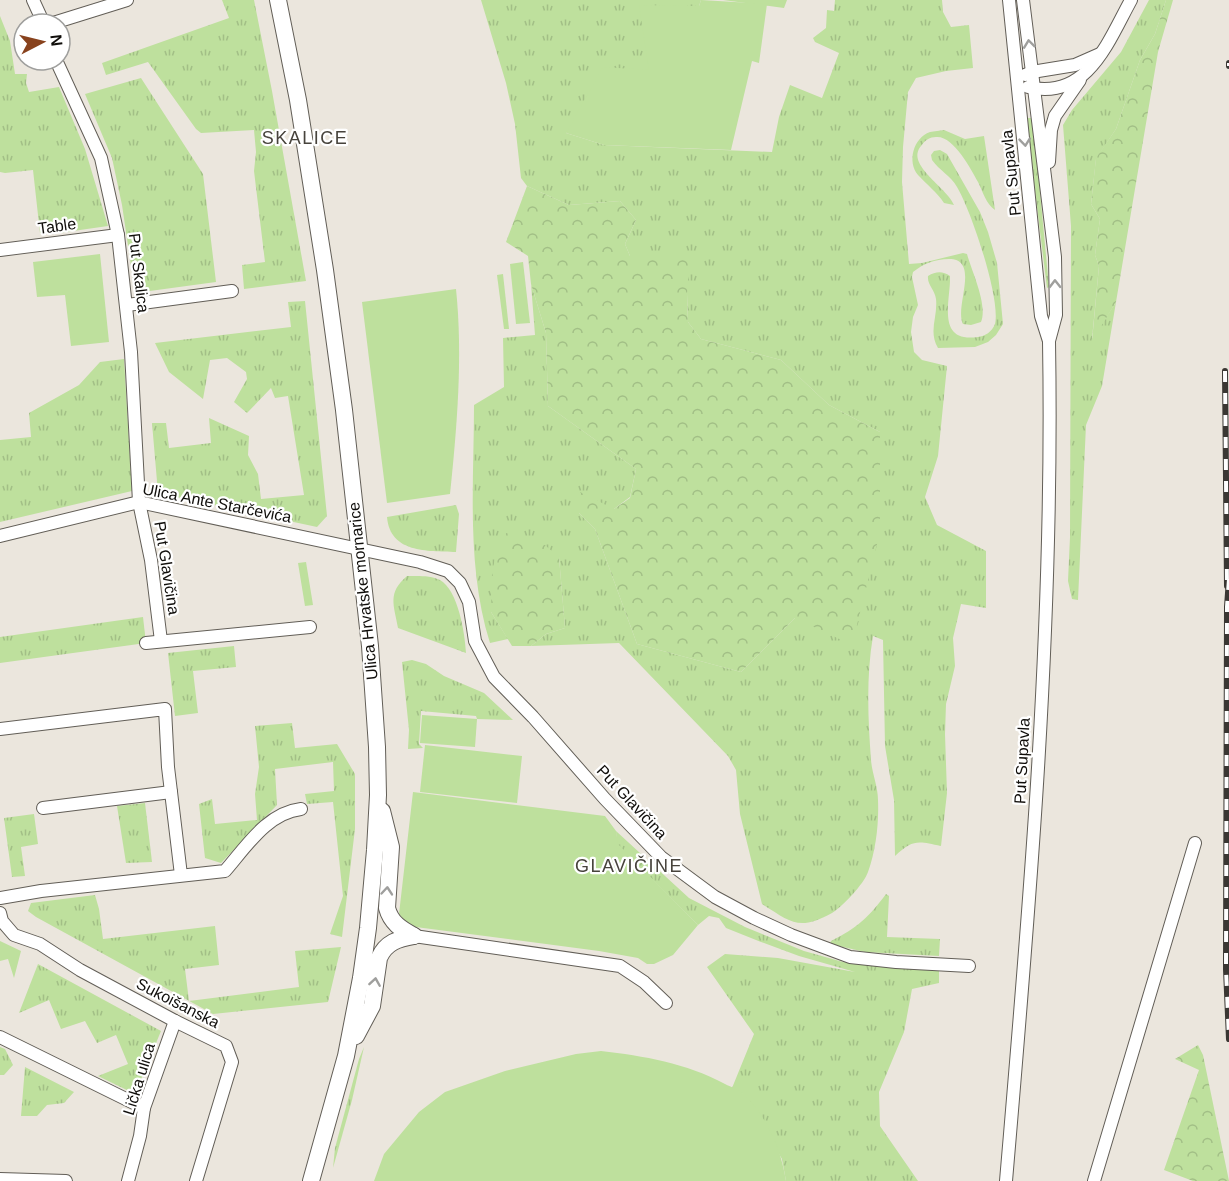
<svg xmlns="http://www.w3.org/2000/svg" width="1229" height="1181" viewBox="0 0 1229 1181" font-family="Arial,sans-serif">
	<style>
		.grass { fill: url(#grass-tufts) }
		.forest { fill: url(#forest-crowns) }
		.garden { fill: #bee09d }
		.lines { fill: none; stroke-linecap: round; stroke-linejoin: round }
		.street-casing { stroke: #625e57; stroke-width: 14 }
		.secondary-casing { stroke: #625e57; stroke-width: 18 }
		.street { stroke: #fff; stroke-width: 12 }
		.secondary { stroke: #fff; stroke-width: 16 }
		.rail-casing { stroke: #3a3733; stroke-width: 6 }
		.rail { stroke: #fff; stroke-width: 4; stroke-dasharray: 11; stroke-linecap: butt }
		.oneway { stroke: #9f9f9d }
		.labels { text-anchor: middle; dominant-baseline: central; stroke-width: 4.5; stroke-linejoin: round; paint-order: stroke }
		.street-label { font-size: 16px; fill: #100e0b; stroke: #fff }
		.neighbourhood-label { font-size: 18px; letter-spacing: 1.5px; fill: #47433c; stroke: #fff }
	</style>
	<defs>
		<pattern id="grass-tufts" width="24" height="20" patternUnits="userSpaceOnUse" patternTransform="scale(1.5)"><rect width="24" height="20" fill="#bee09d"/><path d="M3 7l-1-3M5 7V3M7 7l1-3M15 17l-1-3M17 17v-4M19 17l1-3" fill="none" stroke="#a2bf86"/></pattern>
		<pattern id="forest-crowns" width="20" height="18" patternUnits="userSpaceOnUse" patternTransform="scale(1.5)"><rect width="20" height="18" fill="#bee09d"/><path d="M2 6a3 3 0 1 1 6 0M12 15a3 3 0 1 1 6 0" fill="none" stroke="#a2bf86"/></pattern>
	</defs>
	<rect width="100%" height="100%" fill="#ebe6dd"/>
	<g class="grass">
		<path d="M222 0H254L272 91 306 281 244 289 242 265 265 262 254 171 256 152 254 130 201 133 196 129 148 62 106 75 102 63 229 18Z"/>
		<path d="M481 0H701L699 6 649 71 566 133 604 145 772 152 779 117 790 85 822 98 839 53 815 42 813 38 826 28 827 10 834 11 835 0H942L943 12 951 27 969 25 973 68 946 71 916 78 908 92 903 147 902 182 909 264 922 263 963 253 967 254C972 272 988 305 981 322L971 325 963 324C954 307 981 259 949 259 935 259 923 264 913 272L912 277 918 305 913 317 911 332 914 352 922 360 947 366 938 456 925 497 937 525 986 551V608L961 604 953 638 955 666 946 704 945 734 947 793 941 846C918 841 913 839 895 856L894 800 885 746 883 640 873 636C866 676 868 720 871 760 872 773 878 787 878 800 879 823 876 850 868 872 864 884 842 907 832 913 799 931 792 923 762 904L740 814 736 770 728 756 619 643 531 646 546 634 565 628 559 557 491 612 508 639 490 643C466 567 474 483 474 405L504 387 503 338 535 335 531 284 546 333 548 406 636 469 630 497 614 509 579 513 595 529 637 644 741 672 795 618 880 432 829 405 781 360 701 339 688 322 687 294 630 256 625 244 636 220 620 201 569 205 527 186 521 178 515 124 506 83Z"/>
		<path d="M723 0H787L784 8Z"/>
		<path d="M1149 0H1166L1155 34 1140 60 1116 129 1096 159 1091 204 1100 219 1095 255 1099 266 1092 339 1116 302 1102 386 1086 425 1078 600 1072 599 1068 581 1070 537 1071 226 1063 125 1072 110 1121 52Z"/>
		<path d="M0 16 10 41 15 74H27L26 83 29 92 59 87 85 149 108 226 59 233H40L33 170 5 173 0 172Z"/>
		<path d="M141 78 203 174 216 282 135 293 122 205 112 158 85 94Z"/>
		<path d="M1026 118H1033L1049 287 1047 288Z"/>
		<path d="M944 130 965 139 984 136 995 210C986 204 983 192 978 182 971 169 953 135 936 137 930 137 925 140 921 146 905 165 947 187 954 205L944 203C937 192 927 185 918 175 907 162 913 138 930 132 934 131 940 131 944 130Z"/>
		<path d="M940 150 947 154 980 212 988 232 997 263 1003 324 996 335 988 342 975 347 938 348C928 331 938 317 936 299 935 290 927 285 928 276 936 271 943 271 950 276 951 300 935 343 978 337 985 336 992 332 995 324 1001 299 971 210 957 187 951 176 939 170 932 160L931 155 934 151Z"/>
		<path d="M305 301 327 516 317 527 158 493 152 423H166L169 448 211 443 209 418 249 436 248 455 258 474 261 499 304 495 288 396 275 398 271 388 247 413 234 402 247 379 246 372 227 358 210 360 203 399 169 372 155 343 291 327 288 302Z"/>
		<path d="M124 359 132 491 0 522V440L31 437 29 413 79 385 100 362Z"/>
		<path d="M456 505 459 514 456 552C427 551 390 553 387 517Z"/>
		<path d="M407 576C417 576 431 575 440 580 458 590 465 633 466 653L398 628C394 605 387 593 407 576Z"/>
		<path d="M143 617 146 643 0 663V637Z"/>
		<path d="M234 646 236 667 193 671 198 713 175 716 168 653Z"/>
		<path d="M412 660 426 664 444 676 484 693 513 720 477 719 476 716 421 711 419 744 423 748 408 749 409 730 402 662Z"/>
		<path d="M292 723 295 748 337 744 355 774V829L342 937 330 934 343 896 333 802 307 804 305 794 334 791 333 762 275 769 277 805 221 863 205 858 199 804 212 799 215 824 257 820 255 794 259 767 255 726Z"/>
		<path d="M145 803 152 862 126 863 117 806Z"/>
		<path d="M34 814 38 844 21 847 25 876 12 877 4 818Z"/>
		<path d="M616 831 689 898 745 927 804 951 843 962 878 966 939 965V983L912 989 904 1032 879 1092 880 1126 918 1181H786L782 1159 743 1094 732 1088 754 1034 707 967 725 954 778 958 855 972 799 956 761 942 726 928 719 918 709 916 698 925 617 844Z"/>
		<path d="M886 894 889 896 887 937 940 939 939 956 865 952 830 944 831 941C857 928 869 917 886 894Z"/>
		<path d="M95 895 99 909 103 939 215 926 219 965 185 969 189 1001 299 987 295 951 341 947 328 1002 213 1014 36 917 28 911 31 903Z"/>
		<path d="M38 964 161 1031 135 1094 98 1076 128 1064 116 1035 97 1043 85 1021 61 1029 49 1000 19 1013Z"/>
		<path d="M0 1047 5 1049 13 1065 4 1075H0Z"/>
		<path d="M364 1047 352 1100 333 1168 335 1148 359 1059Z"/>
		<path d="M25 1067 74 1092 64 1103 47 1105 37 1116H21Z"/>
	</g>
	<g class="forest">
		<path d="M1166 0H1173L1158 52 1116 302 1092 341 1099 266 1095 255 1100 219 1091 204 1096 158 1116 129 1140 60 1155 34Z"/>
		<path d="M527 186 569 205 620 201 636 220 625 244 630 256H690L687 294 688 322 701 339 781 360 829 405 880 432V532L852 645 795 618 741 672 637 644 595 529 579 513 580 492 614 509 630 498 636 469 548 406 546 333 531 284 528 256 506 242Z"/>
		<path d="M508 532 540 541 559 557 565 628 546 634 531 646H512L491 612 492 573 499 539Z"/>
		<path d="M1198 1045 1203 1055 1229 1181H1193L1164 1170 1199 1070 1175 1059Z"/>
	</g>
	<g class="garden">
		<path d="M701 0 767 4 759 63 752 61 731 150 604 145 566 133 603 67 649 70 639 5 699 6Z"/>
		<path d="M100 254 109 342 71 346 65 295 37 297 33 262Z"/>
		<path d="M523 262 530 323 516 324 510 264Z"/>
		<path d="M503 274 509 329H504L497 275Z"/>
		<path d="M456 289C463 357 457 426 450 494L387 503 362 302Z"/>
		<path d="M306 562 313 605 305 606 298 563Z"/>
		<path d="M422 715 477 719 475 747 420 743Z"/>
		<path d="M425 745 522 756 517 803 420 792Z"/>
		<path d="M413 792 605 816 616 831 618 844 698 925 673 955 654 964H647L638 958 599 951 408 926 399 914Z"/>
		<path d="M0 941 21 951 14 978 8 959 0 961Z"/>
		<path d="M601 1051C644 1056 686 1063 725 1084 731 1087 740 1090 745 1095 768 1119 781 1149 786 1181H374L384 1154 419 1112 445 1092 505 1071 576 1054Z"/>
	</g>
	<g class="lines">
		<g class="street-casing">
			<g id="street">
				<path d="M33 0 44 24"/>
				<path d="M1009 0 1041 316 1049 341"/>
				<path d="M50 24 127 0"/>
				<path d="M56 60 101 158 118 235 131 352 139 502 151 560 161 641"/>
				<path d="M1025 75 1032 72 1075 65 1100 54"/>
				<path d="M1028 87C1087 101 1108 42 1131 0"/>
				<path d="M1049 162 1051 130 1055 116 1080 80"/>
				<path d="M0 250 118 235"/>
				<path d="M127 305 232 291"/>
				<path d="M0 536 139 502 420 562 448 571 460 583 469 602 475 641 494 677 533 717 605 799 661 857 715 897 754 918 791 935 850 957 896 962 969 966"/>
				<path d="M146 643 310 627"/>
				<path d="M0 729 165 709 168 767 181 875"/>
				<path d="M43 808 171 792"/>
				<path d="M0 898 41 891 225 871C246 847 267 813 301 809"/>
				<path d="M0 913 2 921 14 935 40 944 80 970 175 1021 226 1046 232 1062 196 1181"/>
				<path d="M414 936 620 966 644 982 666 1003"/>
				<path d="M0 1037 144 1108"/>
				<path d="M0 1179 66 1181"/>
				<path d="M128 1181 140 1136 144 1108 175 1021"/>
				<path d="M1006 1181C1030 902 1054 622 1049 341L1056 315 1055 257 1023 0"/>
				<path d="M1094 1181 1195 843"/>
			</g>
		</g>
		<g class="secondary-casing">
			<g id="secondary">
				<path d="M278 0 298 100 325 270 344 410 370 646 377 747 378 795 375 850 368 928 361 978 346 1056 311 1181"/>
				<path d="M382 811 391 847 387 908C391 923 401 929 414 936"/>
				<path d="M356 1036 372 1006 379 958C386 942 398 939 414 936"/>
			</g>
		</g>
		<use href="#street" class="street"/>
		<use href="#secondary" class="secondary"/>
		<g class="rail-casing">
			<g id="rail">
				<path d="M1229 63V66"/>
				<path d="M1225 371 1227 586"/>
				<path d="M1229 579 1227 607 1226 969 1229 1039"/>
			</g>
		</g>
		<use href="#rail" class="rail"/>
	</g>
	<defs><path id="oneway-chevron" d="M-2-3.5L2.5 0L-2 3.5" fill="none" stroke-width="1.6" stroke-linecap="round" stroke-linejoin="round" transform="scale(1.5)"/></defs>
	<g class="oneway">
		<use href="#oneway-chevron" transform="translate(1029 44) rotate(-97)"/>
		<use href="#oneway-chevron" transform="translate(1025 142) rotate(84)"/>
		<use href="#oneway-chevron" transform="translate(1055 284) rotate(-91)"/>
		<use href="#oneway-chevron" transform="translate(387 891) rotate(-85)"/>
		<use href="#oneway-chevron" transform="translate(375 982) rotate(-81)"/>
	</g>
	<g class="labels">
		<g class="street-label">
			<text transform="translate(1011 173) rotate(-96)">Put Supavla</text>
			<text transform="translate(57 226) rotate(-8)">Table</text>
			<text transform="translate(139 273) rotate(83)">Put Skalica</text>
			<text transform="translate(217 503) rotate(11)">Ulica Ante Starčevića</text>
			<text transform="translate(167 568) rotate(81)">Put Glavičina</text>
			<text transform="translate(363 591) rotate(-96)">Ulica Hrvatske mornarice</text>
			<text transform="translate(1022 761) rotate(-87)">Put Supavla</text>
			<text transform="translate(632 802) rotate(47)">Put Glavičina</text>
			<text transform="translate(178 1003) rotate(27)">Sukoišanska</text>
			<text transform="translate(139 1079) rotate(-73)">Lička ulica</text>
		</g>
		<g class="neighbourhood-label">
			<text x="305" y="138">SKALICE</text>
			<text x="629" y="866">GLAVIČINE</text>
		</g>
	</g>
	<g transform="translate(42 42) rotate(83)"><circle r="28" fill="#ffffff" stroke="#9f9f9d" stroke-width="1.5"/>
	<path d="M0-4.5L10 22L0 15L-10 22Z" fill="#88421d"/>
	<text y="-9" font-size="16" font-weight="bold" text-anchor="middle" fill="#100e0b">N</text>
	</g>
</svg>
